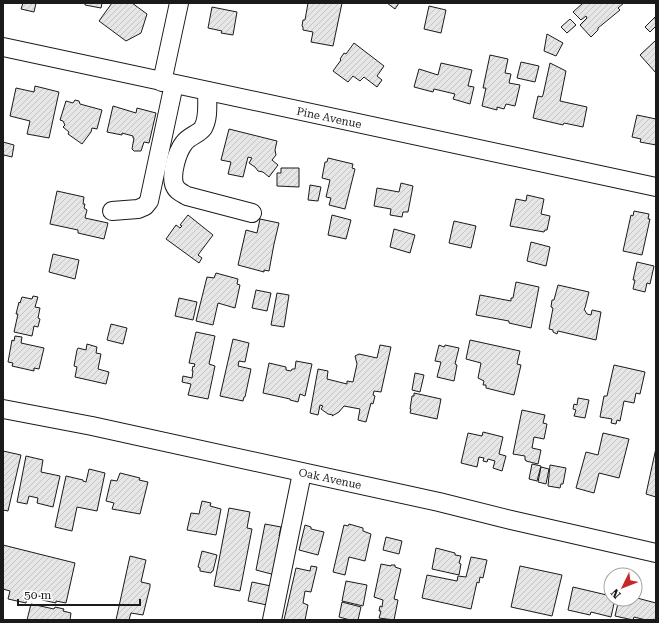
<svg xmlns="http://www.w3.org/2000/svg" width="659" height="623" viewBox="0 0 659 623" font-family="'Roboto Serif',serif">
	<style>
		.building { fill: url(#building-hatch); stroke: #1a1a1a }
		.lines { fill: none; stroke-linecap: round; stroke-linejoin: round }
		.minor-casing { stroke: #1a1a1a; stroke-width: 20 }
		.minor { stroke: #fff; stroke-width: 18 }
		.labels { text-anchor: middle; dominant-baseline: central; stroke-width: 3; stroke-linejoin: round; paint-order: stroke }
		.street-label { font-size: 11px; fill: #1a1a1a; stroke: #fff }
	</style>
	<defs>
		<pattern id="building-hatch" width="6" height="6" patternUnits="userSpaceOnUse"><rect width="6" height="6" fill="#e6e6e6"/><path d="M-1 1l2-2M0 6l6-6M5 7l2-2" fill="none" stroke="#c5c5c5"/></pattern>
	</defs>
	<rect width="100%" height="100%" fill="#fff"/>
	<g class="building">
		<path d="M23 3H36L34 12 21 9Z"/>
		<path d="M85 3H102L101 8 85 5Z"/>
		<path d="M112 3H132L147 14 141 33 126 41 99 21Z"/>
		<path d="M308 3H342L333 46 311 42 313 32 303 30V27L302 26 303 20H305Z"/>
		<path d="M387 3H399L395 9Z"/>
		<path d="M583 3H624L618 8 620 10 598 28V30L591 37 580 25 587 18 586 16 581 20 573 12Z"/>
		<path d="M429 6 446 10 441 33 424 29Z"/>
		<path d="M212 7 237 12 233 35 221 33 222 31 208 28Z"/>
		<path d="M655 17 656 26 650 32 645 27Z"/>
		<path d="M570 19 576 25 567 33 561 27Z"/>
		<path d="M547 34 563 43 556 56 544 51Z"/>
		<path d="M655 41 656 42V73L640 55Z"/>
		<path d="M354 43 384 66 377 76 382 80 377 87 364 77 360 81 353 76 348 82 333 71 341 60 340 59 344 53 346 54Z"/>
		<path d="M490 55 508 59 505 73 511 74 509 83 520 85 515 106 506 104 504 109 497 107V110L482 106 486 88H483Z"/>
		<path d="M521 62 539 66 535 82 517 78Z"/>
		<path d="M441 63 472 70 468 86 474 87 470 104 453 99 455 94 434 89 433 92 414 87 419 69 438 75Z"/>
		<path d="M550 63 566 71 560 101 587 107 583 127 564 123 563 125 533 118 538 96 542 97 543 95Z"/>
		<path d="M35 86 59 92 49 138 27 134 30 121 10 116 16 88 34 92Z"/>
		<path d="M75 100 79 101 80 104 102 110 97 129 92 128 91 132 82 144 68 134 69 132 63 127 65 125 63 121 60 120 66 101 73 103Z"/>
		<path d="M113 106 136 113 137 108 156 113 149 143 144 142 141 151H134L132 149 134 138H133V136L122 133V135L107 132Z"/>
		<path d="M637 115 656 119V145L640 142 641 139 632 137Z"/>
		<path d="M229 129 277 141 275 150 276 155 272 160 278 165 269 177 263 172 258 171 255 167 249 163 252 158 248 157 243 177 228 174 231 162 221 160Z"/>
		<path d="M3 142 14 145 12 157 4 155 3 159Z"/>
		<path d="M328 158 353 164 352 168 355 169 345 209 329 205 331 198 326 197 330 180 322 178 325 162H327Z"/>
		<path d="M281 168H299V187L277 186V173H281Z"/>
		<path d="M401 183 413 186 408 212H403L402 217 390 215 391 209 374 206 377 188 399 192Z"/>
		<path d="M310 185 321 187 318 201 308 200Z"/>
		<path d="M57 191 84 197 83 204H85L84 208 87 210 85 218 108 223 104 239 78 233V230L50 224Z"/>
		<path d="M527 195 544 199 541 214 550 216 547 230H545L544 232 510 226 516 199 526 201Z"/>
		<path d="M634 211 649 214 648 219H650L642 255 623 251 631 215 633 216Z"/>
		<path d="M188 215 213 235 198 255 202 258 199 263 166 239 176 225 180 228 182 226 180 225Z"/>
		<path d="M332 215 351 220 346 239 328 235Z"/>
		<path d="M260 219 279 223 274 244 269 271 264 270V272L238 265 246 230 257 233Z"/>
		<path d="M454 221 476 226 471 248 449 243Z"/>
		<path d="M394 229 415 235 410 253 390 247Z"/>
		<path d="M531 242 550 247 546 266 527 261Z"/>
		<path d="M53 254 79 260 75 279 49 272Z"/>
		<path d="M637 262 654 266 650 284 647 283 645 292 633 289 635 280H633Z"/>
		<path d="M216 273 238 279 237 284 240 285 235 308 218 303 213 325 196 321 207 277 214 278Z"/>
		<path d="M516 282 539 287 531 328 509 323V321L476 315 480 295 511 301V298H513Z"/>
		<path d="M558 285 589 292 585 308 584 309 587 314 591 315 592 310 601 312 596 340 558 331 557 334 553 332V330L549 329 553 308 551 307 552 300H554Z"/>
		<path d="M256 290 271 293 267 311 252 308Z"/>
		<path d="M277 293 289 295 284 327 271 325Z"/>
		<path d="M33 296 38 297 35 307 40 308 38 318 40 319 38 327 34 326 32 336 14 332 18 314H16L19 302 20 303 22 297 32 299Z"/>
		<path d="M179 298 197 302 193 320 175 316Z"/>
		<path d="M111 324 127 328 123 344 107 340Z"/>
		<path d="M196 332 215 336 209 364 215 366 208 399 188 395 191 384 182 382 183 376 192 378 193 371H192L193 366 194 367 195 364 189 363Z"/>
		<path d="M15 336 22 337 21 343 44 348 39 369 34 368V371L12 366 13 363 8 362 12 340 14 341Z"/>
		<path d="M233 339 249 343 245 362 239 361 238 366 251 369 245 397H244L243 401 220 396Z"/>
		<path d="M470 340 520 351 517 364 521 365 514 395 486 388V385H483L484 381 478 378 481 363 466 359Z"/>
		<path d="M87 344 97 347 96 353 101 354 98 369 109 372 106 384 75 377 77 367 74 366 77 350 78 348 86 350Z"/>
		<path d="M380 345 391 347 381 392 374 391 373 395 375 396 373 404 371 403 366 422 358 420 360 409 344 406 339 412 332 416 333 415 328 414 321 409 323 406 320 405 318 415 310 413 318 369 328 371 327 379 347 384V381L353 382 357 364 355 356 359 354 377 358Z"/>
		<path d="M439 345 444 347 445 345 459 348 455 364 457 365 454 381 437 377 441 362 435 361Z"/>
		<path d="M296 361 312 364 305 396 300 394 298 402 290 400V399L263 393 269 363 286 367V370L291 371 292 369H295Z"/>
		<path d="M614 365 645 372 640 394 636 393 634 403 624 401 620 421 617 420 616 424 611 423 612 419 600 417 604 396H607Z"/>
		<path d="M415 373 424 375 420 392 412 390Z"/>
		<path d="M414 393 441 399 437 419 410 413 411 409H410L412 396H414Z"/>
		<path d="M578 398 589 400 585 418 574 416 576 410 573 409 574 404 577 405Z"/>
		<path d="M522 410 545 415 543 423 547 424 544 439 534 437 532 448 541 450 538 464 526 461V460H525V456L513 454Z"/>
		<path d="M483 432 503 437 499 454 506 456 502 471 493 468 495 461 488 459 487 462 483 461 484 458 479 457 477 467 461 463 468 433 482 436Z"/>
		<path d="M603 433 629 439 619 478 599 473 594 493 576 488 586 452 598 455Z"/>
		<path d="M656 448V497L646 494Z"/>
		<path d="M3 451 21 455 8 511 3 510Z"/>
		<path d="M26 456 43 460 41 472 60 476 53 507 37 503 38 498 29 496 27 504 17 502Z"/>
		<path d="M532 464 541 466 537 481 529 479Z"/>
		<path d="M550 465 566 468 563 484H561L560 488 548 486Z"/>
		<path d="M541 467 549 469 546 484 538 482Z"/>
		<path d="M89 469 105 473 97 511 77 507 72 531 55 527 66 476 83 480V481L86 482Z"/>
		<path d="M120 473 140 478 139 480 148 482 140 514 112 509 114 503 106 501 111 480 117 481Z"/>
		<path d="M202 501 211 503 210 506 221 509 216 535 187 530 191 513 199 514Z"/>
		<path d="M229 508 250 512 247 528 252 529 240 591 214 586Z"/>
		<path d="M265 524 281 527 279 536H280L279 540 281 541 283 577 256 570Z"/>
		<path d="M349 524 363 528V531L371 534 365 561 349 557 345 575 333 572 344 525 348 526Z"/>
		<path d="M305 525 311 527V529L324 532 318 555 299 550Z"/>
		<path d="M386 537 402 541 399 554 383 550Z"/>
		<path d="M3 545 75 563 66 603 56 601V603L42 600 43 597 28 594 26 603 8 599 10 591 3 589Z"/>
		<path d="M436 548 455 553V555L461 556 459 563 461 564 459 575 432 569Z"/>
		<path d="M202 551 217 555 213 571H212L211 573 200 571V568L198 567Z"/>
		<path d="M130 556 146 560 141 582 150 584V587L143 615 131 613 129 620H116Z"/>
		<path d="M471 557 487 560 483 578 480 577 479 583 477 582 471 609 422 598 427 575 457 581 458 576 466 577Z"/>
		<path d="M381 564 391 566V565H395V567L401 569 394 599 398 600 394 620 379 618 381 611H379L380 606 382 607 383 600 374 597Z"/>
		<path d="M311 566 317 567 311 592 305 591 303 603 308 605 305 620H284L296 568 310 571Z"/>
		<path d="M520 566 562 575 552 616 511 607Z"/>
		<path d="M346 581 367 585 363 606 342 601Z"/>
		<path d="M252 582 271 586 267 605 248 601Z"/>
		<path d="M573 587 611 596V599H615L611 617 591 612 590 615 568 610Z"/>
		<path d="M637 598 656 603V620H646L634 617 633 620 615 616 619 599 636 600Z"/>
		<path d="M342 602 361 607 358 620H350L339 617Z"/>
		<path d="M31 604 54 609 55 607 64 609 63 611 71 613 70 620H27Z"/>
	</g>
	<g class="lines">
		<g class="minor-casing">
			<g id="minor">
				<path d="M3 47 656 187"/>
				<path d="M162 82 179 3"/>
				<path d="M207 91C207 103 209 118 203 128 199 134 189 136 184 143 177 152 171 173 174 184 176 191 182 193 187 196L252 213"/>
				<path d="M112 211 138 209 145 206 149 201 174 84"/>
				<path d="M3 409 92 426 439 502 511 520 656 553"/>
				<path d="M272 620 302 473"/>
			</g>
		</g>
		<use href="#minor" class="minor"/>
	</g>
	<g class="labels">
		<g class="street-label">
			<text transform="translate(329 118) rotate(12)">Pine Avenue</text>
			<text transform="translate(330 479) rotate(12)">Oak Avenue</text>
		</g>
	</g>
	<rect width="659" height="623" fill="none" stroke="#1a1a1a" stroke-width="8"/>
	<g transform="translate(623 587) rotate(227)"><circle r="19" fill="#ffffff" stroke="#a3a3a3"/>
	<path d="M0-3L7 15L0 10L-7 15Z" fill="#c62828"/>
	<text y="-6" font-size="11" font-weight="bold" text-anchor="middle" fill="#1a1a1a">N</text>
	</g>
	<path d="M18 599v6h122v-6" fill="none" stroke="#1a1a1a" stroke-width="2"/>
	<text x="24" y="599" font-size="12" fill="#1a1a1a" stroke="#ffffff" stroke-width="3" paint-order="stroke">50 m</text>
</svg>
